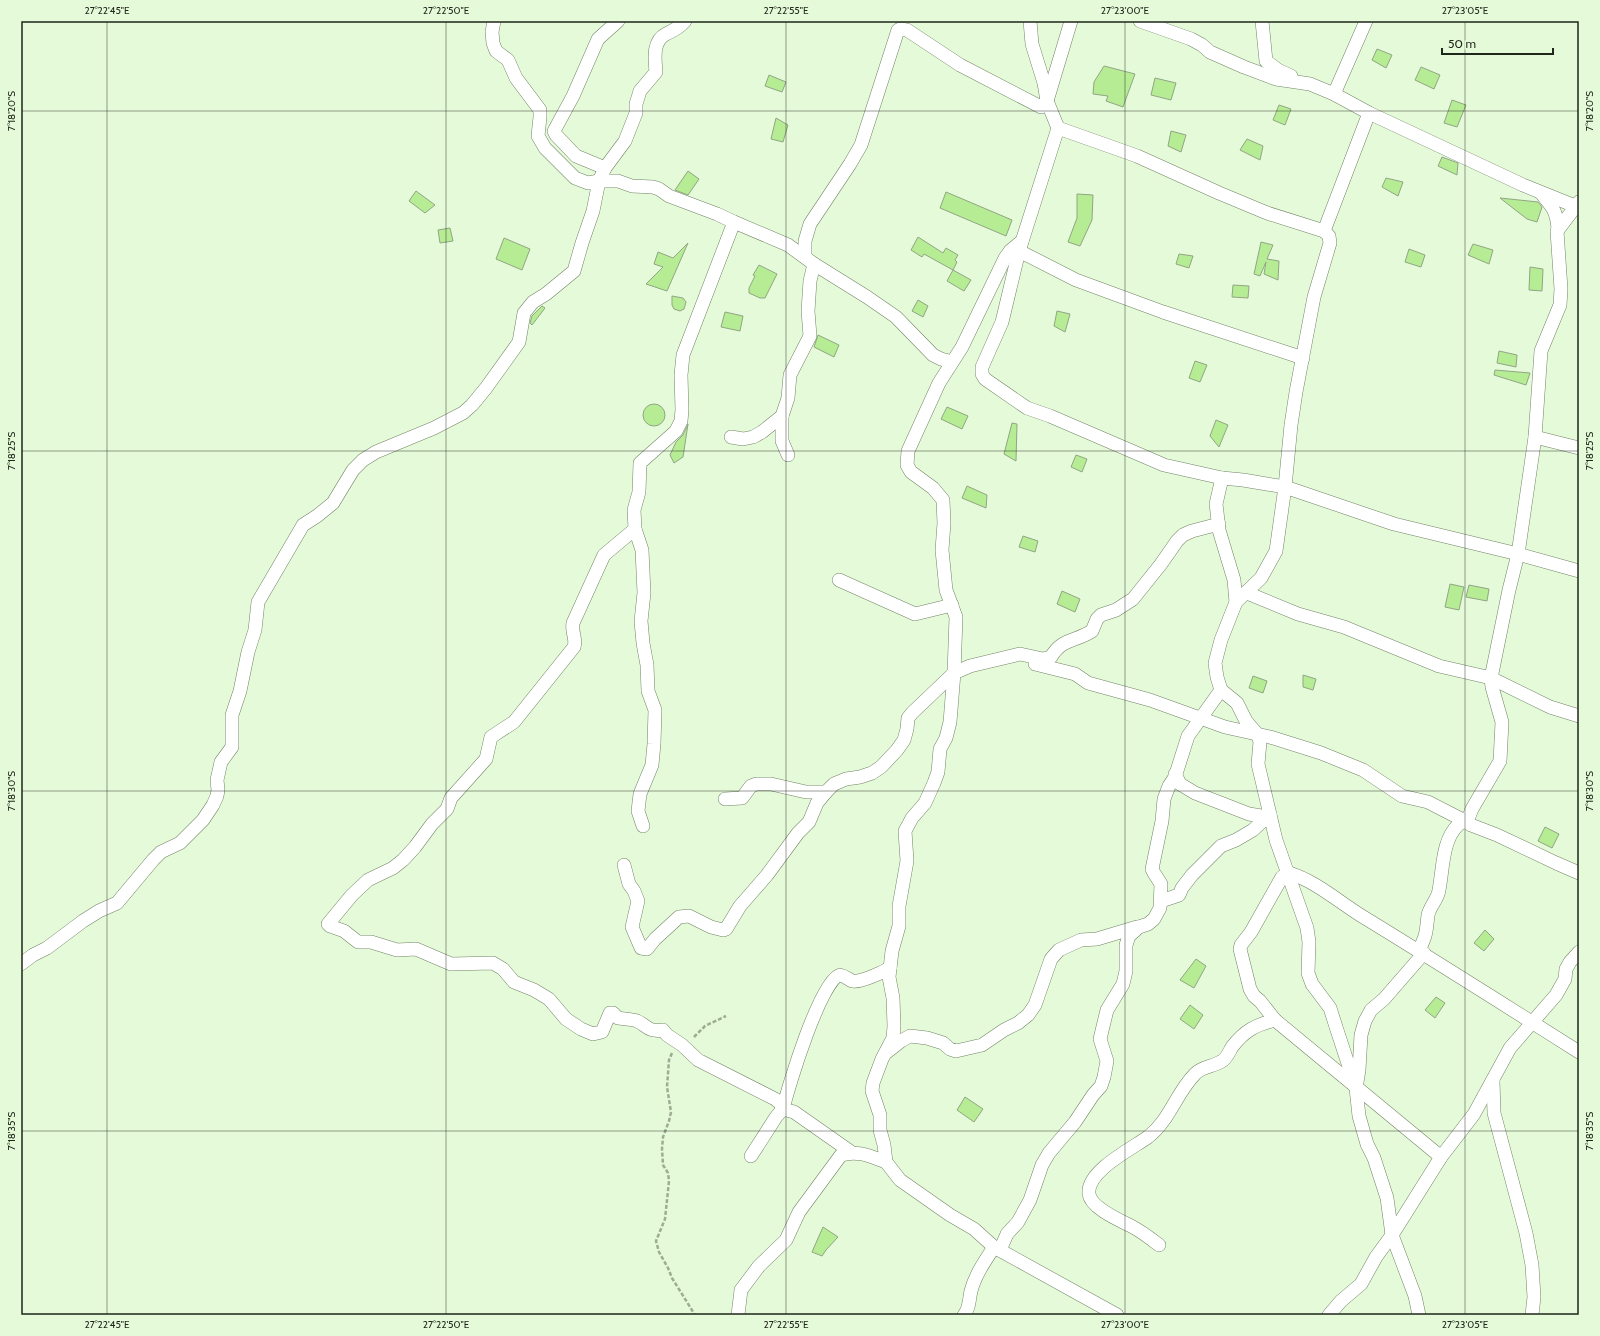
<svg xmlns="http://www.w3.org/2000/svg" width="1600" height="1336" viewBox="0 0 1600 1336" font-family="Cabin,sans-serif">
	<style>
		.building { fill: #b6ec93; stroke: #91a586 }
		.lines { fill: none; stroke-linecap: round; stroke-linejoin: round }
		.minor-casing { stroke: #728466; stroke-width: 14 }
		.path { stroke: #9dad93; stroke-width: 2.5; stroke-dasharray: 4 2; stroke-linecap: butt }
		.minor { stroke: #fff; stroke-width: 13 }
		.ticks { fill: none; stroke: #1f261a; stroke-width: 1; stroke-opacity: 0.45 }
		.neatline { fill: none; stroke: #1f261a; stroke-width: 1.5 }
		.ticks-label { font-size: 10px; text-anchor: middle; fill: #1f261a }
	</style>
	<rect width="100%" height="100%" fill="#e5fad9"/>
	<g class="building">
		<path d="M1377 49 1392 55 1386 68 1372 60Z"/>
		<path d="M1104 66 1135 74 1123 107 1106 101 1108 96 1093 94 1094 82Z"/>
		<path d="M1421 67 1440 75 1434 89 1415 80Z"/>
		<path d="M769 75 786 82 782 92 765 86Z"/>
		<path d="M1155 78 1176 83 1171 100 1151 95Z"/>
		<path d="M1452 100 1466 105 1457 127 1444 123Z"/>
		<path d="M1279 105 1291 109 1285 125 1273 120Z"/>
		<path d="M776 118 788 125 783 142 771 139Z"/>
		<path d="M1171 131 1186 135 1181 152 1168 146Z"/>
		<path d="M1247 139 1263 146 1260 160 1240 150Z"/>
		<path d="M1442 157 1458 163 1457 175 1438 166Z"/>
		<path d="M688 171 699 179 688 195 675 190Z"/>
		<path d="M1386 178 1403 182 1398 196 1382 187Z"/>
		<path d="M416 191 435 205 425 213 409 201Z"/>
		<path d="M946 192 1012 220 1006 236 940 208Z"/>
		<path d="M1077 194 1093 195 1092 220 1080 246 1068 242 1077 218Z"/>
		<path d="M1500 198 1538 202 1542 207 1537 222 1527 219Z"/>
		<path d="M450 228 453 241 440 243 438 230Z"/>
		<path d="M918 237 943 253 946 248 958 255 955 260 957 262 953 270 924 254 922 257 911 250Z"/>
		<path d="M504 238 530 249 522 270 496 259Z"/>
		<path d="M1261 242 1273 245 1267 259 1279 261 1278 280 1264 274 1266 262 1260 276 1254 274Z"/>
		<path d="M688 243 667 291 646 284 663 267 654 264 658 252 673 258Z"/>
		<path d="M1473 244 1493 250 1489 264 1468 255Z"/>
		<path d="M1409 249 1425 255 1421 267 1405 262Z"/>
		<path d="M1179 254 1193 256 1189 268 1176 264Z"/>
		<path d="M759 265 777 274 765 298H760L749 293V288L755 276 753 275Z"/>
		<path d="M1530 267 1543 269 1542 291 1529 290Z"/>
		<path d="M953 270 971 280 964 291 947 281Z"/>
		<path d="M1233 285 1249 286 1248 298 1232 297Z"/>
		<path d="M672 296 683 298 686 302 684 309 680 311 674 309 672 305Z"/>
		<path d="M918 300 928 306 923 317 912 311Z"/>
		<path d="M542 306 545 308 532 325 530 323 532 316Z"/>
		<path d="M1057 311 1070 314 1065 332 1054 326Z"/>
		<path d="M725 312 743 316 740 331 721 327Z"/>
		<path d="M818 335 839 345 834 357 814 347Z"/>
		<path d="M1499 351 1517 355 1516 367 1497 363Z"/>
		<path d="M1195 361 1207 365 1200 382 1189 378Z"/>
		<path d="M1495 370 1530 373 1526 385 1494 375Z"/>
		<circle cx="654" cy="415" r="11"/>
		<path d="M947 407 968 416 962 429 941 419Z"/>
		<path d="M1216 420 1228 425 1219 447 1210 436Z"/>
		<path d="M1012 423 1017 424 1016 461 1004 454Z"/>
		<path d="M688 424 683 457 674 463 670 455 676 442 683 435Z"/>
		<path d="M1076 455 1087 459 1082 472 1071 467Z"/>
		<path d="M967 486 987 495 986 508 962 498Z"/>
		<path d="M1023 536 1038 541 1035 552 1019 547Z"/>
		<path d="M1450 584 1464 587 1459 610 1445 607Z"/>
		<path d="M1469 585 1489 589 1487 601 1466 597Z"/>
		<path d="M1062 591 1080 599 1075 612 1057 604Z"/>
		<path d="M1303 675 1316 679 1313 690 1303 687Z"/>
		<path d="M1253 676 1267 681 1263 693 1249 688Z"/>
		<path d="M1545 827 1559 834 1552 848 1538 841Z"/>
		<path d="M1485 930 1494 939 1484 951 1474 943Z"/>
		<path d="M1196 959 1206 966 1194 988 1180 980Z"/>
		<path d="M1436 997 1445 1003 1435 1018 1425 1010Z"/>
		<path d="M1190 1005 1203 1015 1194 1029 1180 1019Z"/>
		<path d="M965 1097 983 1109 974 1122 957 1110Z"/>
		<path d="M823 1227 838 1237 826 1250 822 1256 812 1252Z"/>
	</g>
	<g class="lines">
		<g class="minor-casing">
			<g id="minor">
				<path d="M494 21 492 32 493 43 496 51 508 60 516 78 540 110V117L538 136 545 148 575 178 588 183 599 181H618L632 186 653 187 659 189 669 196 717 214 734 222 788 245 814 264 867 297 896 317 933 355 941 359 952 362"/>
				<path d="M1030 21 1032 44 1044 83 1047 101 1058 128 1019 251 1002 322 982 367V374L985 379 1027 408 1050 416 1164 465 1222 478 1243 480 1285 487 1394 524 1518 554 1579 571"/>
				<path d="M1140 21 1191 39 1202 45 1210 52 1244 67 1276 79 1310 84 1334 94 1369 113 1523 185 1575 206"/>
				<path d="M1262 21 1266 61 1278 70 1291 76"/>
				<path d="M1334 94 1366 21"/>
				<path d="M1058 128 1137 156 1219 193 1267 213 1324 231"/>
				<path d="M605 168 576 156 556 135 554 131 573 96 598 39 618 21"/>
				<path d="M1541 193C1552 207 1556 209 1558 228"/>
				<path d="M1579 202 1557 231 1561 289 1560 305 1541 351 1535 437 1518 554 1509 590 1491 678 1492 687 1502 722 1500 761 1472 809 1468 819V823L1471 825 1497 835 1556 863 1579 873"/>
				<path d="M1019 251 1076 280 1163 312 1303 358"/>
				<path d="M805 257V241L810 224 850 164 861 145 898 30 900 29 907 30 960 65 1041 107 1045 105 1047 101 1071 21"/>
				<path d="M782 416V441L788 455"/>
				<path d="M731 437 743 439 753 437 762 432 782 416 788 398 790 375 810 336 808 311 810 281 814 264"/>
				<path d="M1535 437 1579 448"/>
				<path d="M1222 478 1216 504 1217 512 1219 530 1234 580 1236 602 1221 640 1215 663 1217 677 1221 690 1237 703 1246 721 1258 735 1260 742 1258 764 1276 840 1307 928 1309 942 1308 973 1312 984 1330 1008 1337 1030 1356 1088 1359 1116 1367 1144 1374 1158 1387 1198 1392 1235 1415 1296 1419 1315"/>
				<path d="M635 529 604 555 573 623C571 632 577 639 574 647L514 722 491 737 486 759 451 798 447 809 432 824 415 847 403 860 393 868 368 880 352 895 328 924 330 926 344 931 358 942H371L397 950 416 949 451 964 493 963 503 969 514 982 534 990 549 999 566 1019 581 1029 593 1034 602 1032 610 1013H613L618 1018C623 1019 632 1019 637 1021 648 1026 647 1032 663 1030L667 1035 682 1045 698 1060 775 1099 780 1103 783 1109"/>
				<path d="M839 580 915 614 952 605"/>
				<path d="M1247 593 1298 614 1344 627 1439 666 1491 678 1550 707 1579 716"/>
				<path d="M1236 602 1261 578 1276 551 1285 487 1291 425 1296 392 1314 297 1330 243 1329 236 1324 231 1369 113"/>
				<path d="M1035 664 1075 674 1088 683 1150 700 1225 727 1270 737 1321 753 1363 770 1402 796 1428 802 1465 821"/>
				<path d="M1175 774 1180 784 1195 793 1249 814 1267 817"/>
				<path d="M725 799 742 798 751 786 756 784H771L806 792H826"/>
				<path d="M643 826 638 811 640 794 652 765 654 744 655 710 648 691 647 665 643 643 641 621 644 593 642 550 635 529 634 510 639 492 640 463 676 431 681 421 682 410 681 375 683 355 734 222"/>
				<path d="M624 865 629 884 634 891 638 901 632 927 641 948 647 949 655 939 679 917 689 916 711 927 723 930 726 929 740 906 767 875 798 833 809 822 817 803 826 792 834 784 846 779 860 777 872 773 881 767 897 750 904 740 907 729 908 718 912 713 954 673 970 666 1020 654 1043 659 1051 657C1062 638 1075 642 1092 631L1097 619 1101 615 1116 610 1133 599 1161 564 1177 541 1183 535 1192 531 1219 524"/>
				<path d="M1161 901 1179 895 1182 888 1192 875 1221 846 1236 840 1253 830 1270 814"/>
				<path d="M1419 950C1427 934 1426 932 1428 915 1430 906 1438 899 1439 890 1443 870 1442 840 1458 825 1460 823 1465 821 1468 819"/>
				<path d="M21 964 33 955 47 948 83 921 99 911 117 903 153 860 161 852 180 843 203 820 213 805 217 796 218 790 217 780 221 762 232 747V715L240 691 248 652 255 630 258 602 303 525 317 516 333 503 353 470 363 460 376 452 434 428 463 413 472 405 486 388 519 342 524 313 533 302 546 294 574 271 582 243 593 211 599 181 605 168 625 141 636 113V104L640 91 656 72C655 60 652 41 666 34 674 30 679 28 685 21"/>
				<path d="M887 1052 901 1041 910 1036 927 1038 943 1043 950 1049 956 1051 982 1045 1004 1030 1018 1023 1028 1015 1035 1005 1051 959 1059 950 1081 940 1097 939 1137 927"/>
				<path d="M1493 1081 1494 1113 1526 1233 1532 1265 1534 1297 1532 1315"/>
				<path d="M1356 1088 1359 1070 1361 1035 1365 1021 1371 1010 1384 999 1424 953"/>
				<path d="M783 1109C788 1087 821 979 840 975 845 976 848 979 852 981 860 983 883 972 890 968"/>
				<path d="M751 1156 776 1117 783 1109 794 1112 851 1152"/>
				<path d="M1441 1157 1275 1020 1260 1001 1254 996 1250 989 1240 949 1241 945 1251 932 1282 877 1289 873C1316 881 1340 903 1365 918 1437 962 1508 1007 1579 1052"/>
				<path d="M1159 1245C1150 1238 1141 1231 1131 1226 1119 1220 1091 1208 1089 1194 1086 1171 1133 1148 1148 1137 1170 1120 1176 1093 1195 1074 1202 1066 1213 1067 1222 1061 1227 1058 1229 1052 1232 1047 1245 1030 1256 1025 1275 1020"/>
				<path d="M994 1247 1117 1315"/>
				<path d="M1000 1250 1007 1234 1018 1222 1030 1200 1042 1165 1049 1153 1075 1122 1093 1095 1101 1086 1104 1077 1107 1061 1100 1039 1107 1010 1123 984 1126 971V945L1129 936 1139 927 1148 924 1154 919 1160 908 1161 884 1154 873 1152 869 1162 821 1164 799 1169 786 1175 777 1188 736 1221 690"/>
				<path d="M738 1315 741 1290 759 1266 786 1240 799 1212 841 1155C858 1150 870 1156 886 1162"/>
				<path d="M964 1315C970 1308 969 1299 971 1291 975 1275 985 1261 994 1247L974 1229 950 1215 900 1180 886 1162 884 1145 880 1130V1115L872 1091 873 1083 882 1059 893 1038 894 1026 893 998 889 977 892 951 899 926V906L907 861 905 831 912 818 925 803 934 783 938 772 940 749 946 738 950 722 954 673 956 617 946 590 942 550 944 523 943 500 933 488 911 472 907 465 908 451 939 383 962 347 1005 258 1010 251 1022 241"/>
				<path d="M1329 1315 1341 1301 1361 1284 1376 1257 1392 1235 1441 1157 1474 1114 1510 1048 1556 995 1565 979 1566 969 1570 962 1579 952"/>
			</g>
		</g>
		<g class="path">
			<path d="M694 1037 705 1026 726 1016"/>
			<path d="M672 1053 669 1060 667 1087 671 1112 669 1121 663 1137 662 1149 663 1165 668 1173 669 1181 665 1219 656 1241 659 1252 668 1268 672 1278 695 1315"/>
		</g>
		<use href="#minor" class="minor"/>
	</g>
	<path class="ticks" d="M107 21V1315M446 21V1315M786 21V1315M1125 21V1315M1465 21V1315M21 111H1579M21 451H1579M21 791H1579M21 1131H1579"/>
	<rect width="1600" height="1336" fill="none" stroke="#e5fad9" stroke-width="44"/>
	<path d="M1442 48v6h111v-6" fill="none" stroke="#1f261a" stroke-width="2"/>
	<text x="1448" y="48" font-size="12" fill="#1f261a" stroke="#e5fad9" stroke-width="3" paint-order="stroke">50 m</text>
	<rect x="22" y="22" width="1556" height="1292" class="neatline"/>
	<g class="ticks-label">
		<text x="107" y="14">27°22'45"E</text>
		<text x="446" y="14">27°22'50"E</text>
		<text x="786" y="14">27°22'55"E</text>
		<text x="1125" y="14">27°23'00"E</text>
		<text x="1465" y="14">27°23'05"E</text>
		<text transform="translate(11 111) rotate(-90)" y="4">7°18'20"S</text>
		<text transform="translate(1589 111) rotate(-90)" y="4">7°18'20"S</text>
		<text transform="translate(11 451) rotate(-90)" y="4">7°18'25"S</text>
		<text transform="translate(1589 451) rotate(-90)" y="4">7°18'25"S</text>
		<text transform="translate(11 791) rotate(-90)" y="4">7°18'30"S</text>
		<text transform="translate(1589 791) rotate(-90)" y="4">7°18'30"S</text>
		<text transform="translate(11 1131) rotate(-90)" y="4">7°18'35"S</text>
		<text transform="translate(1589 1131) rotate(-90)" y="4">7°18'35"S</text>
		<text x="107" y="1328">27°22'45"E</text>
		<text x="446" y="1328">27°22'50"E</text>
		<text x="786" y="1328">27°22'55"E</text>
		<text x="1125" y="1328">27°23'00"E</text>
		<text x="1465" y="1328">27°23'05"E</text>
	</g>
</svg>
